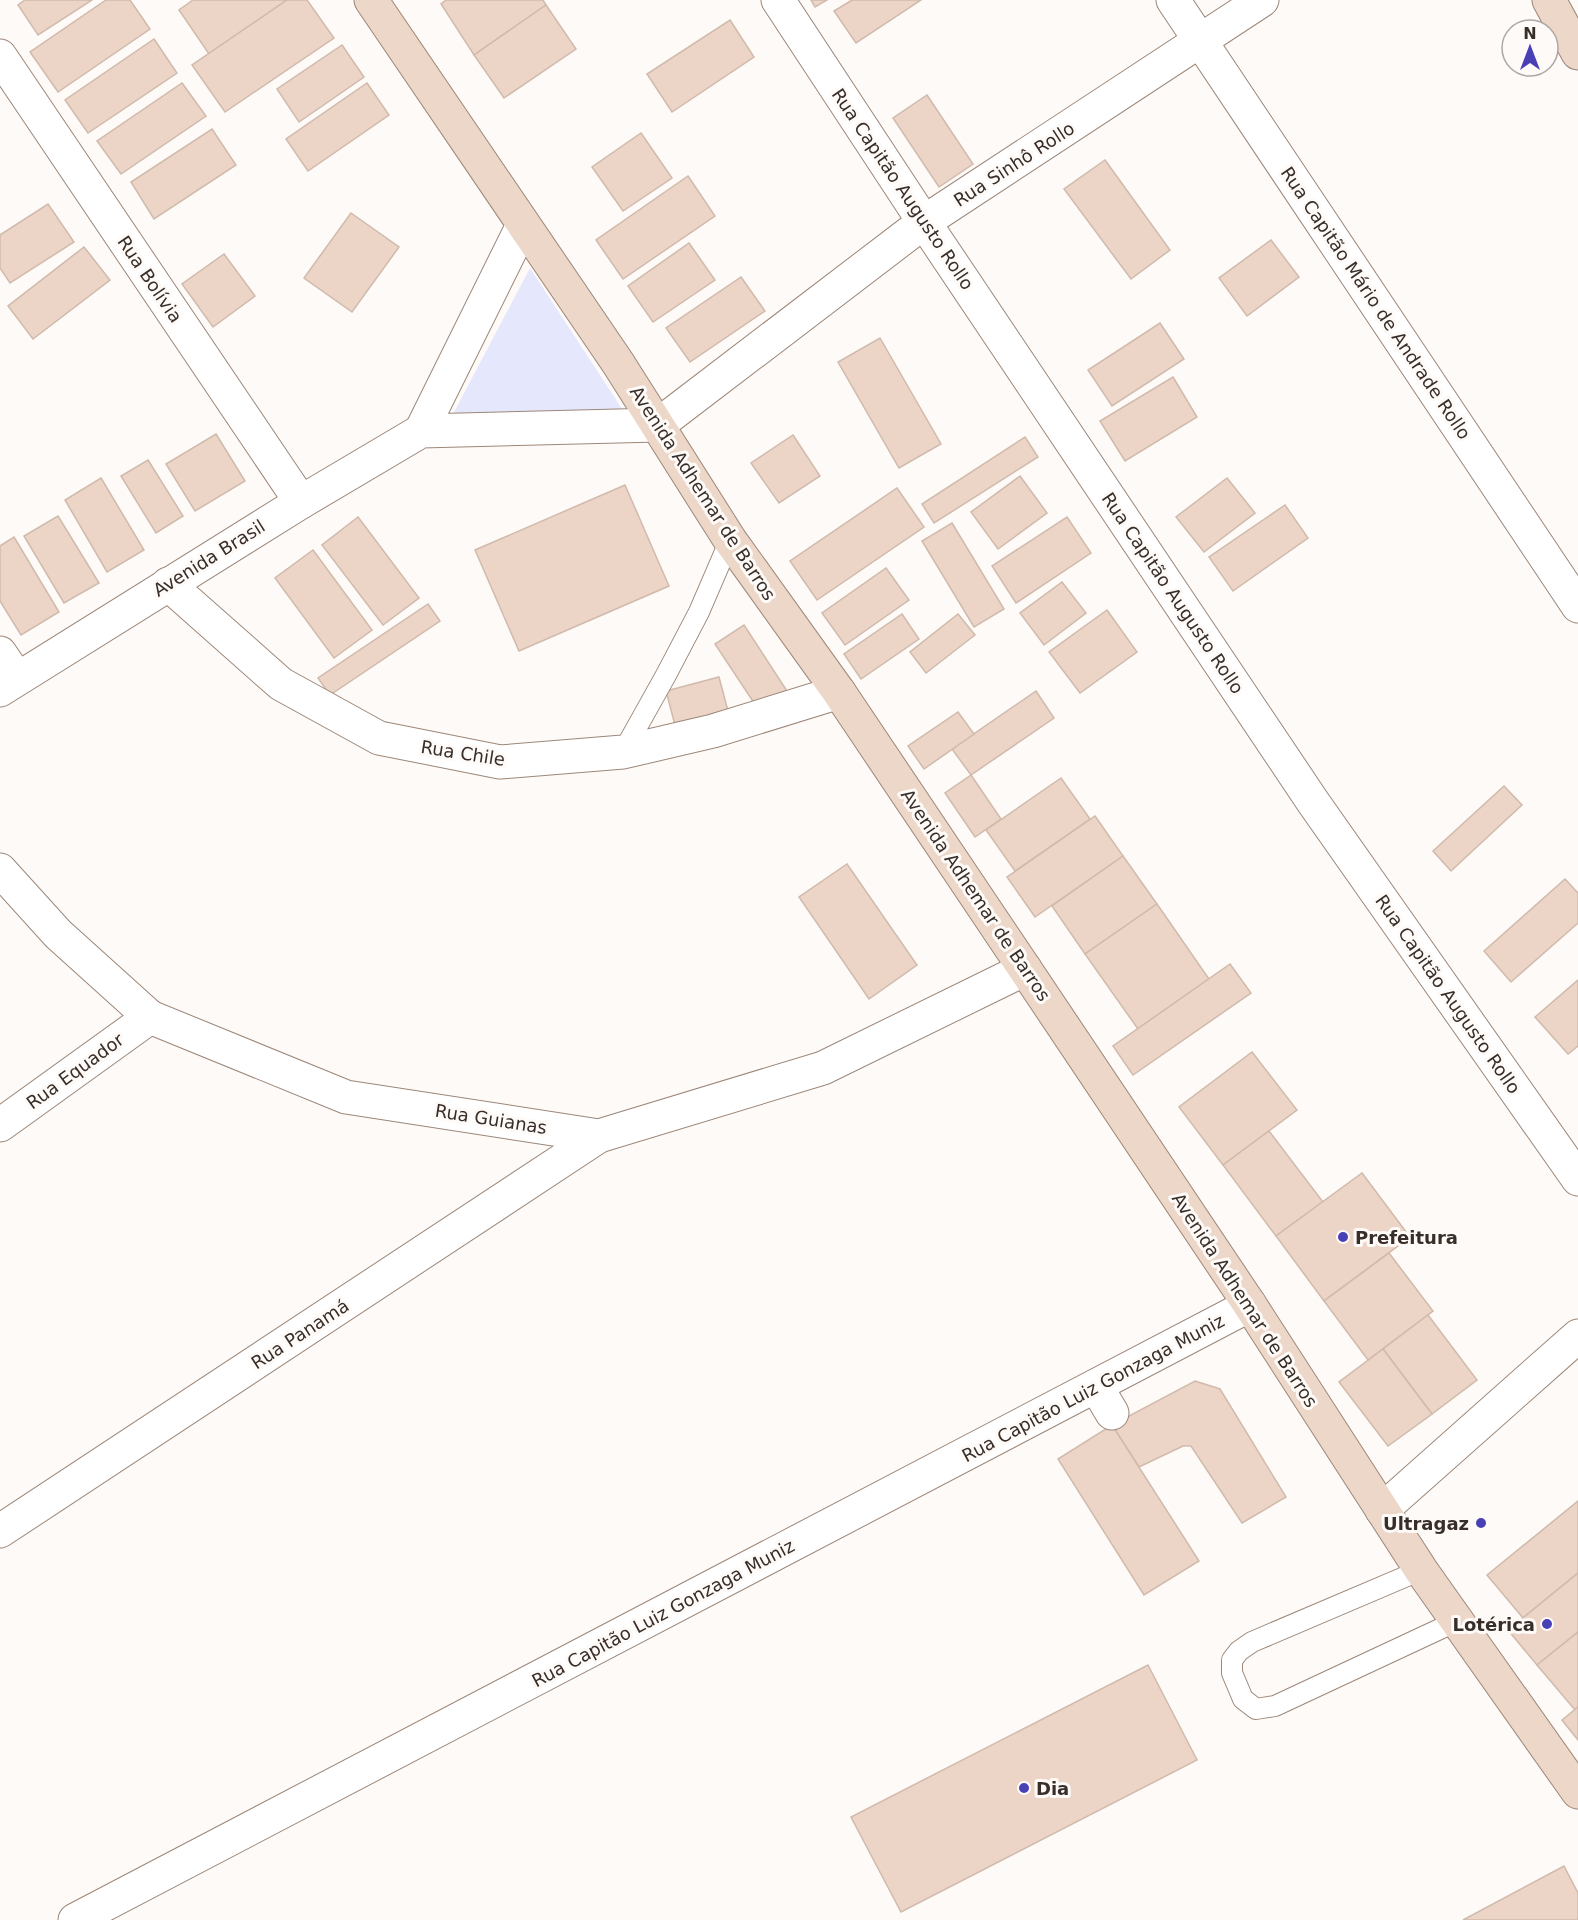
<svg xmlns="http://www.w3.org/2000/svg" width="1578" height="1920" viewBox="0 0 1578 1920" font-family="'DejaVu Sans',sans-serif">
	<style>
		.green { fill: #e5e7fd }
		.building { fill: #ecd5c7; stroke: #d0baac; stroke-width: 1.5 }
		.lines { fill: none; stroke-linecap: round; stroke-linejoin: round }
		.service-casing { stroke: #9c8779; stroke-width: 22 }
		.minor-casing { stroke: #9c8779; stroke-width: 35 }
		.secondary-casing { stroke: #9c8779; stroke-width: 35 }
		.service { stroke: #fff; stroke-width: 20 }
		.minor { stroke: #fff; stroke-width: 33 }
		.secondary { stroke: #ecd7c8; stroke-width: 33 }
		.poi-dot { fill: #4940b6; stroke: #fefaf7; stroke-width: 2 }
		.labels { text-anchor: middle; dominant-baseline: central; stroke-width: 6; stroke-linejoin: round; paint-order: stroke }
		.street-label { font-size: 18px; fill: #372e29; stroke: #fefaf7 }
		.poi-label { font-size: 18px; font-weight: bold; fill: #372e29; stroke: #fefaf7; text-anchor: start }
	</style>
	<rect width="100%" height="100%" fill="#fefaf7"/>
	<path class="green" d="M530 268 628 418 453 414Z"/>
	<g class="building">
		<path d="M25 0H92L38 35 18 5Z"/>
		<path d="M106 0H130L150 29 58 92 30 52Z"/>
		<path d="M193 0H287L209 54 179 10Z"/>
		<path d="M287 0H307L334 38 225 112 192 65Z"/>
		<path d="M446 0H543L546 5 474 55 441 4Z"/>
		<path d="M811 0H827L815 7Z"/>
		<path d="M852 0H921L856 43 834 11Z"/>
		<path d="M546 5 576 49 504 98 474 55Z"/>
		<path d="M730 20 754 57 672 112 647 74Z"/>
		<path d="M154 39 177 73 88 133 65 100Z"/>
		<path d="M342 45 364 77 299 122 277 89Z"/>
		<path d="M182 83 206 116 121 174 97 141Z"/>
		<path d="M367 83 389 115 308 171 286 139Z"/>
		<path d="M927 95 973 164 939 187 893 118Z"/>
		<path d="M212 129 236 165 154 219 131 182Z"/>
		<path d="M641 133 672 178 623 211 592 167Z"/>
		<path d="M1105 160 1170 250 1131 279 1064 189Z"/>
		<path d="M688 176 715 216 623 279 596 240Z"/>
		<path d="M48 204 74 242 10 283 0 268V235Z"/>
		<path d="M351 213 399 247 352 312 304 278Z"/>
		<path d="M1271 240 1299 277 1247 316 1219 278Z"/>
		<path d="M689 243 715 280 653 322 628 286Z"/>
		<path d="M84 247 110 280 33 339 8 306Z"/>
		<path d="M224 254 255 296 213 327 182 284Z"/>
		<path d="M741 277 765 311 690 362 666 328Z"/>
		<path d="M1160 323 1184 359 1112 406 1088 370Z"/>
		<path d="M880 338 941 444 899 468 838 362Z"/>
		<path d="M1173 377 1197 417 1125 461 1100 421Z"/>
		<path d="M216 434 245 481 195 511 166 464Z"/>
		<path d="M793 435 820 476 779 503 751 463Z"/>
		<path d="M1025 437 1038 457 934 523 922 504Z"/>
		<path d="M148 460 183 516 156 533 121 476Z"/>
		<path d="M1020 476 1047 513 998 549 971 512Z"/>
		<path d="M101 478 144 550 107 572 65 500Z"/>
		<path d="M1227 478 1255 513 1204 552 1176 517Z"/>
		<path d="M625 485 669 586 519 651 475 550Z"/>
		<path d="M897 488 924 527 817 600 790 561Z"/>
		<path d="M1285 505 1308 538 1233 591 1209 557Z"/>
		<path d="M58 516 99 583 64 603 24 536Z"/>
		<path d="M358 517 419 598 383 625 322 545Z"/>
		<path d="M1067 517 1091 553 1016 603 992 566Z"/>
		<path d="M952 523 1004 609 974 627 922 541Z"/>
		<path d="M14 537 59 612 21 635 0 601V546Z"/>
		<path d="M313 550 372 630 334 658 275 578Z"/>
		<path d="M886 568 909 600 845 645 822 613Z"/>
		<path d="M1062 582 1086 613 1044 645 1020 613Z"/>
		<path d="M428 604 440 621 330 695 318 678Z"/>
		<path d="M1107 610 1137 652 1080 693 1049 652Z"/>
		<path d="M902 614 919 639 861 679 844 654Z"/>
		<path d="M958 614 975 635 926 673 910 652Z"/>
		<path d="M744 625 787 691 758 709 715 644Z"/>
		<path d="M719 677 728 711 675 725 666 691Z"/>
		<path d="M1036 691 1054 718 971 775 952 749Z"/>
		<path d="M958 712 974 734 924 769 908 746Z"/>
		<path d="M971 775 1001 819 975 837 945 793Z"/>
		<path d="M1061 778 1090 819 1015 871 986 830Z"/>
		<path d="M1504 786 1522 805 1451 871 1433 851Z"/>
		<path d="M1095 816 1123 856 1035 917 1007 877Z"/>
		<path d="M1123 856 1157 904 1085 954 1052 906Z"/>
		<path d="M847 864 917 965 869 999 799 897Z"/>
		<path d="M1565 879 1578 893V923L1511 982 1484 951Z"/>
		<path d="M1157 904 1209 979 1138 1029 1085 954Z"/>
		<path d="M1230 964 1251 993 1133 1075 1113 1046Z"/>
		<path d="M1578 980V1046L1568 1054 1535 1017Z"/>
		<path d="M1252 1052 1297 1110 1223 1165 1179 1107Z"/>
		<path d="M1269 1131 1323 1202 1276 1236 1223 1165Z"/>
		<path d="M1362 1173 1410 1237 1324 1301 1276 1236Z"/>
		<path d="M1389 1253 1433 1311 1368 1360 1324 1301Z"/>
		<path d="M1428 1315 1477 1380 1432 1414 1383 1349Z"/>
		<path d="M1383 1349 1432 1414 1388 1446 1339 1382Z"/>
		<path d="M1195 1381 1220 1389 1286 1497 1242 1523 1191 1446H1183L1139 1467 1112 1425Z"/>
		<path d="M1112 1425 1199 1561 1144 1595 1058 1459Z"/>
		<path d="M1578 1501V1573L1523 1618 1487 1575Z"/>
		<path d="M1578 1573V1632L1537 1665 1508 1630Z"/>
		<path d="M1578 1632V1707L1575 1710 1537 1665Z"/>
		<path d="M1148 1665 1197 1760 901 1912 851 1817Z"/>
		<path d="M1578 1707V1740L1562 1720Z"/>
		<path d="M1564 1866 1578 1893V1920H1463Z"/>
	</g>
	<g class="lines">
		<g class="service-casing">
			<g id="service">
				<path d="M623 752 666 675 699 612 730 540"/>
				<path d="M1421 1570 1252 1642 1239 1651 1232 1660V1673L1243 1699 1256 1709 1275 1706 1457 1621"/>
			</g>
		</g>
		<g class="minor-casing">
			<g id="minor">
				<path d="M778 0 924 222 1313 802 1578 1179"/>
				<path d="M1173 0 1578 606"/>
				<path d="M0 56 301 502"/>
				<path d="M421 431 523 225"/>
				<path d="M168 584 281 684 379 738 500 762 623 752 713 731 839 692"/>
				<path d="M0 653 17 678"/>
				<path d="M0 690 301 502 421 431 658 425 924 222 1262 0"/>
				<path d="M0 870 58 934 150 1017 346 1097 599 1136 823 1068 1025 969"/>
				<path d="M0 1125 150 1017"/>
				<path d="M1096 1386 1112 1413"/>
				<path d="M1382 1510 1578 1336"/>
				<path d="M0 1531 599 1136"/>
				<path d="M75 1920 1250 1305"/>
			</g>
		</g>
		<g class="secondary-casing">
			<g id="secondary">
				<path d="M371 0 618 363 730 540 839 692 1025 969 1250 1305 1421 1570 1578 1792"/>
				<path d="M1549 0 1578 53"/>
			</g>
		</g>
		<use href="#service" class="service"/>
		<use href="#minor" class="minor"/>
		<use href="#secondary" class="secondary"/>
	</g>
	<g class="poi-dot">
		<circle cx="1343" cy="1237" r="6"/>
		<circle cx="1481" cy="1523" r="6"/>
		<circle cx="1547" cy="1624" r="6"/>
		<circle cx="1024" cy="1788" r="6"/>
	</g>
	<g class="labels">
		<g class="street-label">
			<text transform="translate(1014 164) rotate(-33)">Rua Sinhô Rollo</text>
			<text transform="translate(903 189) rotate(56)">Rua Capitão Augusto Rollo</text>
			<text transform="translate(150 279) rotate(56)">Rua Bolívia</text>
			<text transform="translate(1376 303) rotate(56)">Rua Capitão Mário de Andrade Rollo</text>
			<text transform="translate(703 493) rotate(57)">Avenida Adhemar de Barros</text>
			<text transform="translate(209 558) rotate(-32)">Avenida Brasil</text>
			<text transform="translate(1173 593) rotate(56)">Rua Capitão Augusto Rollo</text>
			<text transform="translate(463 753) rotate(9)">Rua Chile</text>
			<text transform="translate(976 895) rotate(56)">Avenida Adhemar de Barros</text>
			<text transform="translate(1448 994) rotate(55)">Rua Capitão Augusto Rollo</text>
			<text transform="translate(75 1071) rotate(-36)">Rua Equador</text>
			<text transform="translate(491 1119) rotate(9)">Rua Guianas</text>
			<text transform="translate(1245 1300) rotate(57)">Avenida Adhemar de Barros</text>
			<text transform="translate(300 1334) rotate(-33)">Rua Panamá</text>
			<text transform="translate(1093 1388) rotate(-28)">Rua Capitão Luiz Gonzaga Muniz</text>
			<text transform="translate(663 1613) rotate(-28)">Rua Capitão Luiz Gonzaga Muniz</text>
		</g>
		<g class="poi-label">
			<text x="1355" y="1237">Prefeitura</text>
			<text x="1469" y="1523" text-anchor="end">Ultragaz</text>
			<text x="1535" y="1624" text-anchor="end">Lotérica</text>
			<text x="1036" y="1788">Dia</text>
		</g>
	</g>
	<g transform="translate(1530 48)"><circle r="28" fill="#fefaf7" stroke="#aea8a5" stroke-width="1.5"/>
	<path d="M0-4.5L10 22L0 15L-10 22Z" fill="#4940b6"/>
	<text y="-9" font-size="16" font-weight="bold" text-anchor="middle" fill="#372e29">N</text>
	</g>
</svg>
